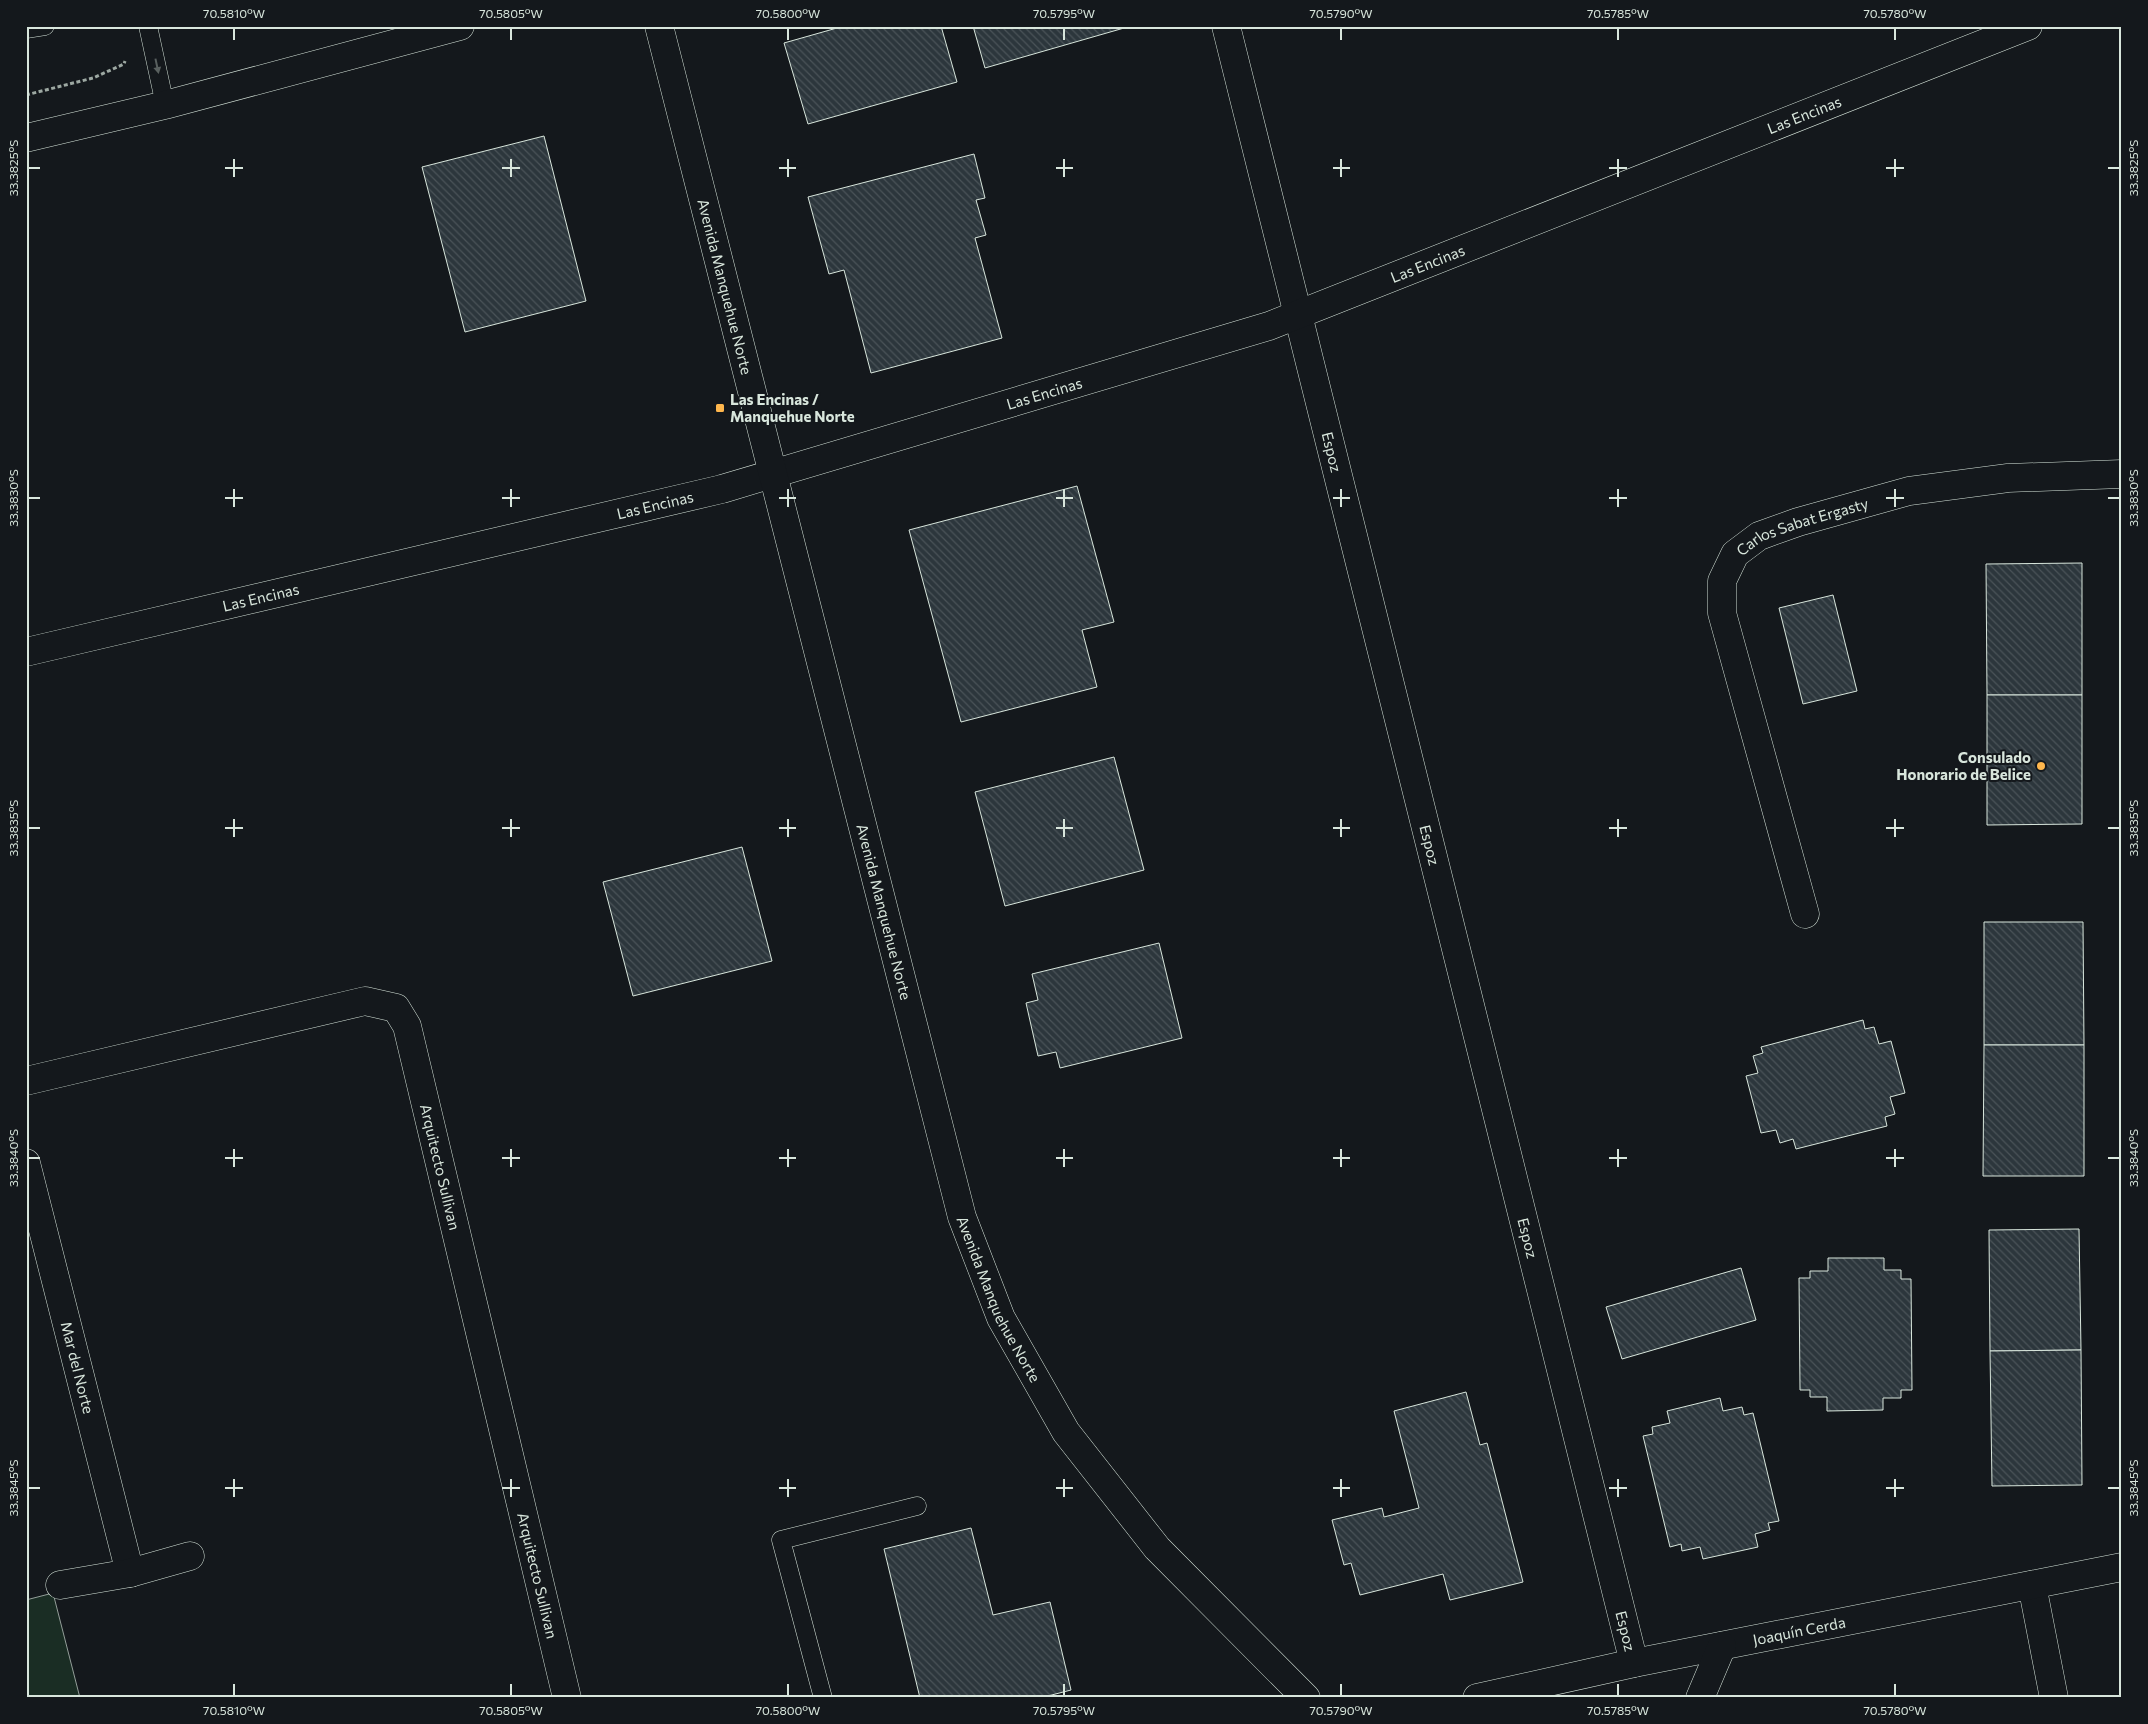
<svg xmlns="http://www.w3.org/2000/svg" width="2148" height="1724" viewBox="0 0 2148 1724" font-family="Commissioner,sans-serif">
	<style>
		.park { fill: #1a2d24; stroke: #939e99 }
		.building { fill: url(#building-back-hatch); stroke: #d8e6dc }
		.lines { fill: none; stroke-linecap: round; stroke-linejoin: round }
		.service-casing { stroke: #d8e6dc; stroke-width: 19 }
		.minor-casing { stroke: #d8e6dc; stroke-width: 29 }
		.tertiary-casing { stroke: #d8e6dc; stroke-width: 29 }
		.secondary-casing { stroke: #d8e6dc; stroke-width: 29 }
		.path { stroke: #9da8a2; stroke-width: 3; stroke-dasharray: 4 2.5; stroke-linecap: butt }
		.service { stroke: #14181c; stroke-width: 18 }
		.minor { stroke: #14181c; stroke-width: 28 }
		.tertiary { stroke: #14181c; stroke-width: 28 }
		.secondary { stroke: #14181c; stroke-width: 28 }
		.oneway { fill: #59605f }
		.ticks { fill: none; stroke: #d8e6dc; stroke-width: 2 }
		.poi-dot { fill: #ffb74d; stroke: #14181c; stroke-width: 2 }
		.labels { text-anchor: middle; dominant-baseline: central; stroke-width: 4; stroke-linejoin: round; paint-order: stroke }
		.street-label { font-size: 15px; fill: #d8e6dc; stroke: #14181c }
		.poi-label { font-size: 15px; font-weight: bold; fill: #d8e6dc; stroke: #14181c; text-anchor: start }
		.neatline { fill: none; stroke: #d8e6dc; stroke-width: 2 }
		.ticks-label { font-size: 12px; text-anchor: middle; fill: #d8e6dc }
	</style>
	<defs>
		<pattern id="building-back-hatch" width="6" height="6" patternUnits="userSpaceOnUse" patternTransform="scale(1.25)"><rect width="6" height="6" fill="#2c363c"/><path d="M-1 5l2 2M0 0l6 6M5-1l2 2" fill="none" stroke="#4a5358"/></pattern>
	</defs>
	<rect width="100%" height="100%" fill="#14181c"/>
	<path class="park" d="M53 1593 80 1698H26V1600Z"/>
	<g class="building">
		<path d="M844 26H941L957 82 808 124 784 43Z"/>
		<path d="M973 26H1131L985 68Z"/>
		<path d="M544 136 586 301 465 332 422 167Z"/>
		<path d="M974 154 985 198 976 200 986 235 975 238 1002 338 871 373 844 270 829 274 808 197Z"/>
		<path d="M1077 486 1114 622 1082 630 1097 687 961 722 909 530Z"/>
		<path d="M2082 563V695H1987L1986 564Z"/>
		<path d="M1833 595 1857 691 1803 704 1779 608Z"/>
		<path d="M1987 695H2082V824L1987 825Z"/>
		<path d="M1114 757 1144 870 1005 906 975 792Z"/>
		<path d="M742 847 772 961 633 996 603 882Z"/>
		<path d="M1984 922H2083L2084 1045H1984Z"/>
		<path d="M1159 943 1182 1038 1060 1068 1056 1052 1038 1056 1026 1003 1038 1000 1032 974Z"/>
		<path d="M1863 1020 1865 1029 1874 1027 1879 1044 1891 1041 1905 1093 1890 1097 1895 1114 1885 1117 1887 1126 1796 1149 1793 1139 1780 1143 1776 1130 1761 1133 1746 1076 1758 1073 1753 1056 1763 1053 1761 1047Z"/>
		<path d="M1984 1045H2084V1176H1983Z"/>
		<path d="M2079 1229 2081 1350 1990 1351 1989 1230Z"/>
		<path d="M1828 1258H1884V1270H1901V1279H1911L1912 1390H1901V1398H1883V1410L1827 1411V1397H1810V1390H1800L1799 1278H1810V1271H1828Z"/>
		<path d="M1741 1268 1756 1320 1622 1359 1606 1307Z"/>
		<path d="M2081 1350 2082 1485 1992 1486 1990 1351Z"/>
		<path d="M1466 1392 1480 1445 1487 1443 1523 1582 1450 1600 1443 1574 1360 1595 1351 1563 1344 1565 1332 1520 1382 1508 1384 1517 1419 1508 1394 1411Z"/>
		<path d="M1720 1398 1723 1411 1742 1407 1744 1415 1753 1413 1779 1521 1768 1523 1770 1530 1755 1534 1758 1547 1703 1559 1700 1547 1682 1551 1681 1544 1670 1547 1643 1436 1653 1434 1652 1427 1670 1423 1667 1411Z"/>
		<path d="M971 1528 993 1615 1050 1602 1071 1690 1040 1698H920L884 1549Z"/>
	</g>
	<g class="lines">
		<g class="service-casing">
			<g id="service">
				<path d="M148 26 165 105"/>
				<path d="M26 29 45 26"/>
				<path d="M823 1698 781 1540 917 1506"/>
			</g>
		</g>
		<g class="minor-casing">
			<g id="minor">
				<path id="s1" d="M1226 26 1634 1663"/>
				<path id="s2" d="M26 652 722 489 1269 326 2028 26"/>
				<path id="s3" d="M1805 914 1722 613V581L1735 554 1759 536 1798 522 1909 491 2008 478 2122 474"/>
				<path id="s4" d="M26 1081 365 1001 396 1008 407 1026 567 1698"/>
				<path id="s5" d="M26 1163 130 1573"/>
				<path d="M60 1585 130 1573 190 1556"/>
				<path d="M2032 1585 2054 1698"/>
			</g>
		</g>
		<g class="tertiary-casing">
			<g id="tertiary">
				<path id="s6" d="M659 26 962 1217 1001 1318 1066 1432 1157 1548 1306 1698"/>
				<path id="s7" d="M1477 1698 1634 1663 2122 1567"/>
				<path d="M1700 1698 1722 1646"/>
			</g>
		</g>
		<g class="secondary-casing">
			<path id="secondary" d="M26 138 165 105 460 26"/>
		</g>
		<path class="path" d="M26 95 93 78 124 64 125 61"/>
		<use href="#service" class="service"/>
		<use href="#minor" class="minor"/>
		<use href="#tertiary" class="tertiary"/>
		<use href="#secondary" class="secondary"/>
	</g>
	<defs><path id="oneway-solid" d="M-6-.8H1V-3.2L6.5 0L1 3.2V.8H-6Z" transform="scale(1.25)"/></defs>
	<use class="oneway" href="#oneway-solid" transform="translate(157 66) rotate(78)"/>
	<path class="ticks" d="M234 28V40M511 28V40M788 28V40M1064 28V40M1341 28V40M1618 28V40M1895 28V40M234 159V177M511 159V177M788 159V177M1064 159V177M1341 159V177M1618 159V177M1895 159V177M28 168H40M225 168H243M502 168H520M779 168H796M1056 168H1073M1333 168H1350M1609 168H1627M1886 168H1904M2108 168H2120M234 489V507M511 489V507M788 489V507M1064 489V507M1341 489V507M1618 489V507M1895 489V507M28 498H40M225 498H243M502 498H520M779 498H796M1056 498H1073M1333 498H1350M1609 498H1627M1886 498H1904M2108 498H2120M234 819V837M511 819V837M788 819V837M1064 819V837M1341 819V837M1618 819V837M1895 819V837M28 828H40M225 828H243M502 828H520M779 828H796M1056 828H1073M1333 828H1350M1609 828H1627M1886 828H1904M2108 828H2120M234 1149V1167M511 1149V1167M788 1149V1167M1064 1149V1167M1341 1149V1167M1618 1149V1167M1895 1149V1167M28 1158H40M225 1158H243M502 1158H520M779 1158H796M1056 1158H1073M1333 1158H1350M1609 1158H1627M1886 1158H1904M2108 1158H2120M234 1479V1497M511 1479V1497M788 1479V1497M1064 1479V1497M1341 1479V1497M1618 1479V1497M1895 1479V1497M28 1488H40M225 1488H243M502 1488H520M779 1488H796M1056 1488H1073M1333 1488H1350M1609 1488H1627M1886 1488H1904M2108 1488H2120M234 1684V1696M511 1684V1696M788 1684V1696M1064 1684V1696M1341 1684V1696M1618 1684V1696M1895 1684V1696"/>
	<g class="poi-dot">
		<rect x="715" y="403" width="10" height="10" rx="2.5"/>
		<circle cx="2041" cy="766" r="5"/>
	</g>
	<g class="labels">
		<g class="street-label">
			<text stroke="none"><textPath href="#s2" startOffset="1861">Las Encinas</textPath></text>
			<text stroke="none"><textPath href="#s2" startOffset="1456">Las Encinas</textPath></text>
			<text stroke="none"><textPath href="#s6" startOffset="269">Avenida Manquehue Norte</textPath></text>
			<text stroke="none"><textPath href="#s2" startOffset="1051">Las Encinas</textPath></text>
			<text stroke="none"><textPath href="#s1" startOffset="439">Espoz</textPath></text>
			<text stroke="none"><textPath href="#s2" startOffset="646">Las Encinas</textPath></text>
			<text stroke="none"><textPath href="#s3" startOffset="448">Carlos Sabat Ergasty</textPath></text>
			<text stroke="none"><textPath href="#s2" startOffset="241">Las Encinas</textPath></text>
			<text stroke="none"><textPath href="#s1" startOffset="844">Espoz</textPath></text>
			<text stroke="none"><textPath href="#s6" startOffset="914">Avenida Manquehue Norte</textPath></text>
			<text stroke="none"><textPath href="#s4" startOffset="546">Arquitecto Sullivan</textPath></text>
			<text stroke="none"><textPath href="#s1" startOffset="1249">Espoz</textPath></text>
			<text stroke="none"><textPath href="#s6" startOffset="1319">Avenida Manquehue Norte</textPath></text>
			<text stroke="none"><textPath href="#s5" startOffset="211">Mar del Norte</textPath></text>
			<text stroke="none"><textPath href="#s4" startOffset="966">Arquitecto Sullivan</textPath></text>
			<text stroke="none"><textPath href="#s1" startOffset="1654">Espoz</textPath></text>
			<text stroke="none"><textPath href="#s7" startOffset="329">Joaquín Cerda</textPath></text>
		</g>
		<g class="poi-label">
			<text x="730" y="399">Las Encinas /<tspan x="730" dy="17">Manquehue Norte</tspan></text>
			<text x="2031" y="757" text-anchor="end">Consulado<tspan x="2031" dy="17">Honorario de Belice</tspan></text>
		</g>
	</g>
	<rect width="2148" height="1724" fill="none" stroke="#14181c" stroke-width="55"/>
	<rect x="28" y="28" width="2092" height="1668" class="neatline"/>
	<g class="ticks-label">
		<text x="234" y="18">70.5810°W</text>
		<text x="511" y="18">70.5805°W</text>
		<text x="788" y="18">70.5800°W</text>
		<text x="1064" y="18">70.5795°W</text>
		<text x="1341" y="18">70.5790°W</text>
		<text x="1618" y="18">70.5785°W</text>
		<text x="1895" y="18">70.5780°W</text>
		<text transform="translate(14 168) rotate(-90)" y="4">33.3825°S</text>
		<text transform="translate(2134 168) rotate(-90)" y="4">33.3825°S</text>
		<text transform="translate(14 498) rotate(-90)" y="4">33.3830°S</text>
		<text transform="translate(2134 498) rotate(-90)" y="4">33.3830°S</text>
		<text transform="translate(14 828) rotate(-90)" y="4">33.3835°S</text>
		<text transform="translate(2134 828) rotate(-90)" y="4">33.3835°S</text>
		<text transform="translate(14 1158) rotate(-90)" y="4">33.3840°S</text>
		<text transform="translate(2134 1158) rotate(-90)" y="4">33.3840°S</text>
		<text transform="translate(14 1488) rotate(-90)" y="4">33.3845°S</text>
		<text transform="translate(2134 1488) rotate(-90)" y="4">33.3845°S</text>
		<text x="234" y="1715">70.5810°W</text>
		<text x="511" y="1715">70.5805°W</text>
		<text x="788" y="1715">70.5800°W</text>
		<text x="1064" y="1715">70.5795°W</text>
		<text x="1341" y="1715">70.5790°W</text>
		<text x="1618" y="1715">70.5785°W</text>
		<text x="1895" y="1715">70.5780°W</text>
	</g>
</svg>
